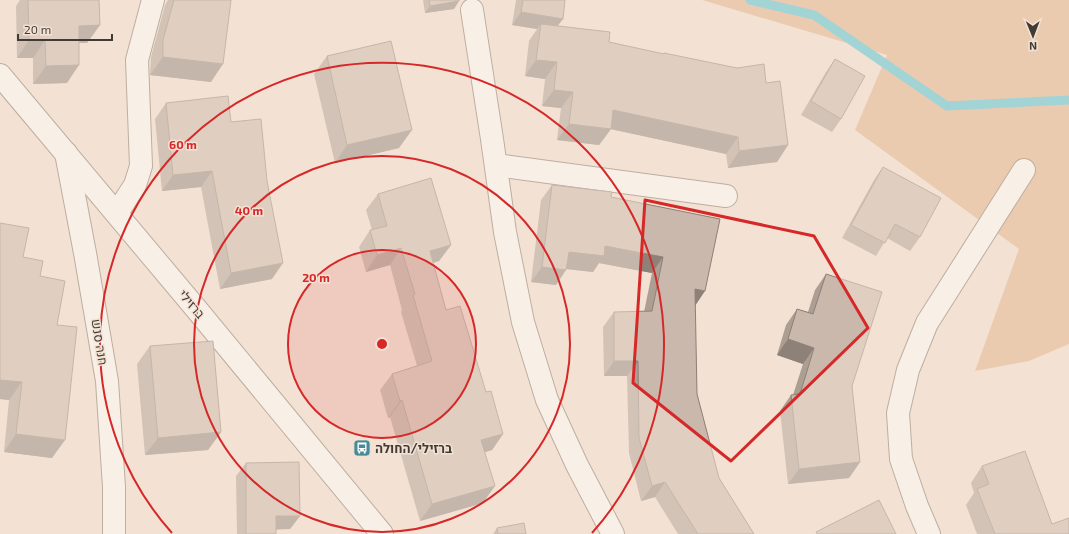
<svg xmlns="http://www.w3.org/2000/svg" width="1069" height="534" viewBox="0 0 1069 534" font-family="'Exo 2',Heebo,sans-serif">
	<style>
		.green { fill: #e1b086 }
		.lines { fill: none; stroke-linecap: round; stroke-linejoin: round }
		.stream { stroke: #42c0d7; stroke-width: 9 }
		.minor-casing { stroke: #7d6f62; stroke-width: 24 }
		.minor { stroke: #fff; stroke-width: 22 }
		.wall { fill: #ad9e93 }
		.shaded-wall { fill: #8d8178 }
		.building { fill: #c9b8ab; stroke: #8d8178 }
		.marked { fill: none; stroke: #d62828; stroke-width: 3; stroke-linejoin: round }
		.ring { fill: none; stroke: #d62828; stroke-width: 2 }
		.labels { text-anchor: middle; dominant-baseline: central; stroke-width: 3; stroke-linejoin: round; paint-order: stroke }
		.street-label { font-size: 13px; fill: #413b35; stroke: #f3e2d4 }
		.poi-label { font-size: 13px; font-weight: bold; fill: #413b35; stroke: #f3e2d4; text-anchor: start }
		.centre { fill: #d62828; stroke: #f3e2d4; stroke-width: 2 }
		.ring-label { font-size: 12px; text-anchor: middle; font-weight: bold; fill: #d62828; stroke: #f3e2d4; stroke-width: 3; stroke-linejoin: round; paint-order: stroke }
	</style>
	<rect width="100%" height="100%" fill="#f3e2d4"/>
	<path class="green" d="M702 0H1069V344L1029 361 975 371 1019 249 855 130 887 55Z"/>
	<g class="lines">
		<path class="stream" d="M750 0 814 15 947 106 1069 100"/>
		<g class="minor-casing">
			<g id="minor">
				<path d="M472 10 492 139 505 232 523 322 547 400 577 465 613 534"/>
				<path d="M0 75 193 305 382 534"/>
				<path d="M66 153 85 253 107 381 114 487V534"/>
				<path d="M496 165 726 196"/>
				<path d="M117 213 135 185 141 166 137 60 153 0"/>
				<path d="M929 534 917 506 901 459 898 413 908 370 927 323 1024 170"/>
			</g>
		</g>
		<use href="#minor" class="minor"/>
	</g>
	<g class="wall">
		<path d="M20 0H99L100 25 87 43H79L67 83 33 84V58H17L16 6Z"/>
		<path d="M168 0H231L211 82 150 75 151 57 165 5Z"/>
		<path d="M423 0H459L454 9 425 13Z"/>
		<path d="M516 0H565L557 26 609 42 663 54 664 53 766 83 788 145 777 162 728 168 726 154 611 129 599 145 557 140 561 108 542 106 545 79 525 76 529 41 537 29 512 25Z"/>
		<path d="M327 56 399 148 335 163 314 74Z"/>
		<path d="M835 59 841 119 832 132 801 115 826 72Z"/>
		<path d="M166 103 231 122 272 279 220 289 201 187 162 191 155 119Z"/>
		<path d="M883 167 920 237 910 251 887 238 876 256 842 238 874 180Z"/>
		<path d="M552 185 611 197 720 219 695 305 697 394 719 478 754 534H678L655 497 641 501 629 453 627 376H604L603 327 614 312H644L652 273 599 263 593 272 566 269 556 285 531 282 541 200Z"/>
		<path d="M378 194 451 245 439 261 433 263 446 310 486 392 503 434 492 450 485 452 483 503 420 521 390 417 388 418 380 390 392 374 417 366 401 312 402 310 390 265 366 272 359 247 370 230H372L366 210Z"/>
		<path d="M0 223 23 257 40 276 57 325 52 458 4 452 9 400 0 399Z"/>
		<path d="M826 274 852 386 860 462 849 478 788 484 780 411 791 395H793L803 364 777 355 786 325 797 309 808 312 815 290Z"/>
		<path d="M150 346 221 432 208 450 145 455 137 364Z"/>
		<path d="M246 463 300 516 290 529H276V534H237L236 476Z"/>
		<path d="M982 466 1052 524 1069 534H977L966 505 974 493 971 483Z"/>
		<path d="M497 528 526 534H493Z"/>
	</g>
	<g class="shaded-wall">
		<path d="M459 1 454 9 425 13 430 6Z"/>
		<path d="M521 12 563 19 553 32 541 24 537 29 512 25Z"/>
		<path d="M100 25 87 43H66L79 26Z"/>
		<path d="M29 40H45L33 58H17Z"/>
		<path d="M163 57 223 64 211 82 150 75Z"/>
		<path d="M536 60 557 62 545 79 525 76Z"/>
		<path d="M79 65 67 83 33 84 46 66Z"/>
		<path d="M554 90 573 92 561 108 542 106Z"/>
		<path d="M613 110 738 137 726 154 601 127Z"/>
		<path d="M569 124 611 129 599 145 557 140Z"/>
		<path d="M412 130 399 148 335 163 347 145Z"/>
		<path d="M788 145 777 162 728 168 739 151Z"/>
		<path d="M212 171 201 187 162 191 173 175Z"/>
		<path d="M451 245 439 261 418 267 430 251Z"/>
		<path d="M605 246 663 257 652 273 599 263 593 272 558 268 569 252Z"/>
		<path d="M401 248 390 265 366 272 377 255Z"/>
		<path d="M283 263 272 279 220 289 231 273Z"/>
		<path d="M542 267 566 270 556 285 531 282Z"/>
		<path d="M695 289 705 291 695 306Z"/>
		<path d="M788 339 814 348 803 364 777 355Z"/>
		<path d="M614 361H638L627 376H604Z"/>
		<path d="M0 380 22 382 9 400 0 399Z"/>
		<path d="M402 400 390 417 388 418 400 401Z"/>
		<path d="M221 432 208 450 145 455 158 438Z"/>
		<path d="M16 434 65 440 52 458 4 452Z"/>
		<path d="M503 434 492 450 469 457 481 440Z"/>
		<path d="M860 462 849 478 788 484 799 469Z"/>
		<path d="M665 482 655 497 641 501 652 486Z"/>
		<path d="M495 486 483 503 420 521 432 504Z"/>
		<path d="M276 516H300L290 529 266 530Z"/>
	</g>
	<g class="building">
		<path d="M28 0H99L100 25 79 26V65L46 66 45 40H29Z"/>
		<path d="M174 0H231L223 64 163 57V40Z"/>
		<path d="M429 0H459V1L430 6Z"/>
		<path d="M523 0H565L563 19 521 12Z"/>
		<path d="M541 24 610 32 609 42 664 54V53L737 68 764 64 766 83 780 81 788 145 739 151 738 137 613 110 611 129 569 124 573 92 554 90 557 62 536 60Z"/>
		<path d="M391 41 412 130 347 145 327 56Z"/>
		<path d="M835 59 865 76 841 119 811 101Z"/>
		<path d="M228 96 231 122 261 119 267 181 283 263 231 273 212 171 173 175 166 103Z"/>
		<path d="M883 167 941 198 920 237 895 224 885 243 851 225Z"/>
		<path d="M431 178 451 245 430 251 446 310 460 306 486 392 491 391 503 434 481 440 495 486 432 504 402 400 400 401 392 374 432 361 413 295 415 294 401 248 377 255 370 230 387 226 378 194Z"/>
		<path d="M552 185 612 192 611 197 720 219 705 291 695 289 697 394 719 478 754 534H698L665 482 652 486 639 438 638 361H614V312L652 311 663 257 605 246 604 256 569 252 566 270 542 267Z"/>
		<path d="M0 223 29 228 23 257 43 261 40 276 65 281 57 325 77 327 65 440 16 434 22 382 0 380Z"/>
		<path d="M826 274 882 292 852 386 860 462 799 469 791 395 800 394 814 348 788 339 797 309 813 314Z"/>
		<path d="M213 341 221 432 158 438 150 346Z"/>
		<path d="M1025 451 1052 524 1069 518V534H995L977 489 989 484 982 466Z"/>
		<path d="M299 462 300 516H276V534H246V463Z"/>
		<path d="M879 500 896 534H817L816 532Z"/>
		<path d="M524 523 526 534H498L497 528Z"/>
	</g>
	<path d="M0 0H1069V534H0ZM645 200 814 236 868 328 731 461 633 383Z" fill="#f3e2d4" fill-opacity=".55" fill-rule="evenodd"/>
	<path class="marked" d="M645 200 814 236 868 328 731 461 633 383Z"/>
	<circle cx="382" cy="344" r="94" fill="#d62828" fill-opacity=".12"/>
	<g class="ring">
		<circle cx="382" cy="344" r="94"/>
		<circle cx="382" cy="344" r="188"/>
		<path d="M172 533A282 282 0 1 1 592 533"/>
	</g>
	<defs>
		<g id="bus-square" transform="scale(0.9)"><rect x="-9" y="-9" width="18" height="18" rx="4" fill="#468b98" stroke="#f3e2d4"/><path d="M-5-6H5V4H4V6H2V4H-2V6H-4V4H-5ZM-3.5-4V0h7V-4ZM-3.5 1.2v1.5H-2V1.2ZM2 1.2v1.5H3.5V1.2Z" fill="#fff"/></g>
	</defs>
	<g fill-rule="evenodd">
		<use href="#bus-square" x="362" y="448"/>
	</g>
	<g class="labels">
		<g class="street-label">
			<text transform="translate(192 304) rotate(50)">ברזילי</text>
			<text transform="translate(100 342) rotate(81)">חנה סנש</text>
		</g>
		<g class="poi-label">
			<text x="375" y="448">ברזילי/החולה</text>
		</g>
	</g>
	<circle cx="382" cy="344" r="6" class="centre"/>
	<g class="ring-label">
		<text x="183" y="149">60 m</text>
		<text x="249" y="215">40 m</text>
		<text x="316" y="282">20 m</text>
	</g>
	<g transform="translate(1033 36) rotate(179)" stroke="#f3e2d4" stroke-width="3" paint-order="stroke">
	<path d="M0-3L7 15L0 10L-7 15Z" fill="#413b35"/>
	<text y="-6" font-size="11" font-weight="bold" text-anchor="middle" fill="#413b35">N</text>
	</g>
	<path d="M18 34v6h94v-6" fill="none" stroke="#413b35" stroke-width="2"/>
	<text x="24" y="34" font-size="12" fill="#413b35" stroke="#f3e2d4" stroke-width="3" paint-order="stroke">20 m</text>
</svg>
